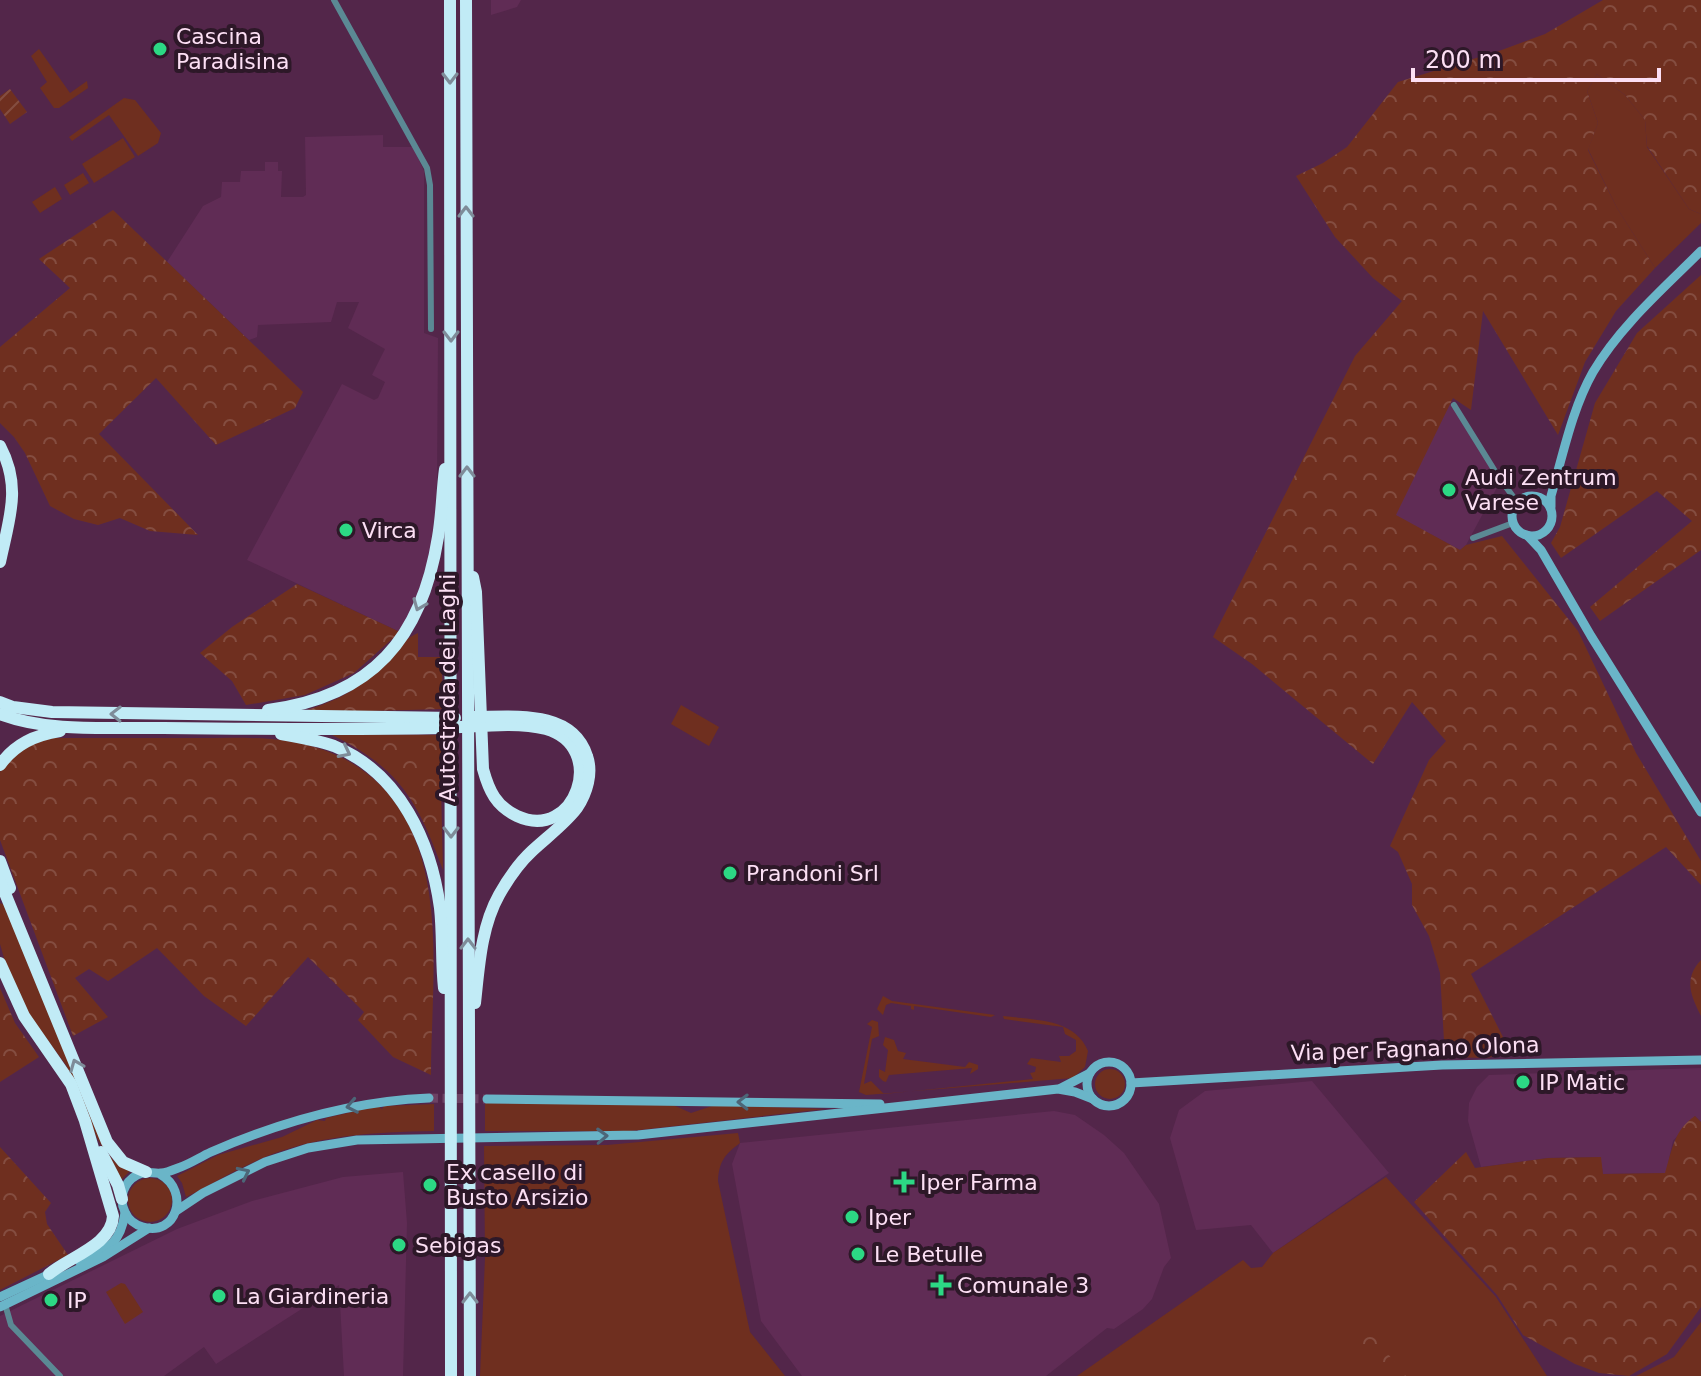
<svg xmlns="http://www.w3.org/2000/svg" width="1701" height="1376" viewBox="0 0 1701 1376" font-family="'DejaVu Sans',sans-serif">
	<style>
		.built { fill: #602c55 }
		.grass { fill: #6f2f1f }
		.forest { fill: url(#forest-crowns) }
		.garden { fill: url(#garden-furrows) }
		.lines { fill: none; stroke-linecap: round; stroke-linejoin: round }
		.secondary-tunnel { stroke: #6c4264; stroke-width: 9; stroke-dasharray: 9 4.5; stroke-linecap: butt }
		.street { stroke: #5b8994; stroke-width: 6 }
		.secondary { stroke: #6ab5c8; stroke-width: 9 }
		.highway { stroke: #c1ebf6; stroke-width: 12 }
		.oneway { stroke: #7e8c99 }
		.oneway2 { stroke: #4c6678 }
		.poi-dot { fill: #2cd884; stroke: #2d1828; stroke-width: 3 }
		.labels { text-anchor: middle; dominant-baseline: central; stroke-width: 8; stroke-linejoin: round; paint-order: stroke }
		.poi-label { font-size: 22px; fill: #fcdff4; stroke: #2d1828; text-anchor: start }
		.street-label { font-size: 22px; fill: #fcdff4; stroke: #2d1828 }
	</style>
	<defs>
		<pattern id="forest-crowns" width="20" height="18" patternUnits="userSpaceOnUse" patternTransform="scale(2)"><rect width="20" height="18" fill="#6f2f1f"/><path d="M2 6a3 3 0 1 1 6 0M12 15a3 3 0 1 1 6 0" fill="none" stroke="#844d40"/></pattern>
		<pattern id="garden-furrows" width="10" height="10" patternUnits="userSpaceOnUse" patternTransform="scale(2)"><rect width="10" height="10" fill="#6f2f1f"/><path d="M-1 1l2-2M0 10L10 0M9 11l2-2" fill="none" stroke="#844d40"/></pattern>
	</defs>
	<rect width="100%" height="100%" fill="#53264a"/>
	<g class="built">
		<path d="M491 0H521L517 7 491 15Z"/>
		<path d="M383 135V147H413L424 171V333L438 338 437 482 434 528 430 554 418 596 400 632 247 560 342 384 374 400 378 398 385 382 372 375 385 349 348 328 359 302H337L331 322 258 325 257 337 249 340 167 262 203 206 221 197 222 182H240L241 171H265V162H278V171H282L281 197H303L306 195 305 137Z"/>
		<path d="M1450 403 1501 480 1466 545 1460 550 1395 515Z"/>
		<path d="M1701 1068V1122L1695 1116 1673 1141 1666 1173 1603 1174 1600 1157 1548 1158 1481 1167 1468 1121 1469 1103 1477 1087 1489 1075Z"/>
		<path d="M1312 1081 1389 1173 1273 1253 1251 1225 1196 1230 1170 1138 1179 1110 1205 1091Z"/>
		<path d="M1054 1111 1075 1115 1104 1135 1124 1153 1159 1204 1171 1258 1164 1267 1152 1299 1143 1309 1114 1329 1107 1328 1046 1376H802L761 1321 732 1164 740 1143Z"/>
		<path d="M403 1172 407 1223 403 1376H344L339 1285 216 1364 204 1347 164 1376H0V1316L177 1229 252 1201 343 1177Z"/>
	</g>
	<g class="grass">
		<path d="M39 49 70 93 87 81 88 88 59 108H54L40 88 47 82 31 56Z"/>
		<path d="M1597 74 1625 95 1645 120 1647 147 1689 209 1701 214V223L1655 268 1617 208 1588 149 1598 123 1587 91Z"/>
		<path d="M124 98 135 100 161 133 158 143 138 156 109 115 72 141 69 137Z"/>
		<path d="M123 138 135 157 94 183 82 164Z"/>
		<path d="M83 173 89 183 70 195 64 185Z"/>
		<path d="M55 187 62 199 40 213 32 202Z"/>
		<path d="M681 705 719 727 709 746 671 724Z"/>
		<path d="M0 903 5 905 106 1151 114 1161 130 1171 121 1180 97 1138 66 1065 30 1016 6 965 0 944Z"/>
		<path d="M883 996 892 1001 995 1015 991 1017 914 1006V1010L911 1009V1006L891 1003 886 1005 883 1015 877 1009Z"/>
		<path d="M1003 1016C1034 1020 1075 1018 1088 1051L1085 1067 1073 1078 866 1095 859 1092 872 1027 867 1024 872 1020 878 1022 879 1036 872 1039 864 1084 871 1081 884 1094 1033 1079 1030 1073 1035 1072 1036 1067 1027 1064 1031 1058 1061 1062 1059 1056H1069L1076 1051V1040L1065 1034 1063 1027 1004 1019Z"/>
		<path d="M885 1037 894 1040 898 1051 906 1053 903 1059 965 1067 969 1062 978 1065V1069L970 1074 972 1068 889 1075 886 1082 883 1081 879 1077V1069L885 1072 888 1050 883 1045Z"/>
		<circle cx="1110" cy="1084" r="15"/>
		<path d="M485 1103 671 1104 691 1113 715 1105 825 1109 630 1131H485Z"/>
		<path d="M434 1104V1131C373 1132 315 1135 258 1160 233 1171 210 1185 186 1197L182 1183 177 1176 218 1155 282 1137 317 1120 325 1121 326 1118 378 1106 382 1109 384 1106Z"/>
		<path d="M738 1133 740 1143C724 1155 719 1162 718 1181L750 1332 785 1376H480L485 1258 484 1146 607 1145Z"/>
		<path d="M1386 1177 1496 1297 1547 1376H1077L1243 1260 1251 1268 1262 1267 1273 1253Z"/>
		<circle cx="150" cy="1200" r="22"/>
		<path d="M121 1283 125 1284 143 1312 125 1324 106 1292Z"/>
		<path d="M1701 1322V1376H1636L1674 1357Z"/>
	</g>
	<g class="forest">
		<path d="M1603 0H1701V214L1689 209 1647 146 1645 120 1625 95 1597 74 1587 91 1598 123 1588 150 1617 208 1655 268 1616 311 1585 362 1558 435 1483 311 1471 410 1453 398 1396 515 1460 550 1466 545 1502 536 1578 631 1636 753 1701 861V885L1666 847 1471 974 1503 1037 1500 1055 1487 1058 1445 1057 1440 973 1429 936 1412 905V884L1398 852 1390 846 1429 760 1446 741 1412 702 1373 764 1252 664 1213 637 1355 356 1402 301 1373 278 1335 237 1296 176 1323 163 1347 147 1398 82 1499 51 1545 34Z"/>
		<path d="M113 210 303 392 295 408 216 445 156 378 99 434 198 535 150 531 120 518 98 525 74 519 50 506 25 453 14 437 0 423V347L70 288 39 259Z"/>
		<path d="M1701 275V550L1600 621 1590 607 1692 521 1657 491 1561 558 1551 543 1560 527 1595 403 1637 333Z"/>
		<path d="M297 584 400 632 354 673 305 695 246 705 232 681 200 653 232 627Z"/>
		<path d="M418 633V657H441L444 709 298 713C326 704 349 696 371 676 387 661 398 642 418 633Z"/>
		<path d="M330 734 444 735 441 788 443 870C417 800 400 768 330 734Z"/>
		<path d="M40 738C91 738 141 738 192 738 218 738 245 737 271 739 364 747 416 802 429 893 438 952 431 1016 431 1075L393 1057 358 1020 364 1012 308 957 246 1026 204 996 157 948 108 981 89 969 75 978 108 1017 73 1036 0 840V772L12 755Z"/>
		<path d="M1701 960V1016C1691 996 1683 979 1701 960Z"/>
		<path d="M0 988 15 1023 39 1057 0 1082Z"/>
		<path d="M1695 1116 1701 1122V1307L1667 1354 1629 1376 1599 1373 1575 1364 1523 1335 1497 1295 1414 1202 1466 1152 1475 1168 1548 1158 1601 1157 1603 1174 1665 1173C1672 1150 1674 1130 1695 1116Z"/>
		<path d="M0 1147 51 1203 45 1212 47 1224 68 1255 0 1290Z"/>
		<path d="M1350 1328 1370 1332 1406 1376H1392L1355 1335 1346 1338 1342 1344 1337 1343 1338 1338Z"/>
	</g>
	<path class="garden" d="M10 89 27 112 10 124 0 109V96Z"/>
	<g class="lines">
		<path class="secondary-tunnel" d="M429 1098 487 1099"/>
		<g class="street">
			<path d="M334 0 427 168 430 185 431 329"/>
			<path d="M1454 405 1498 476 1517 502"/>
			<path d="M1473 538 1513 523"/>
			<path d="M5 1304 11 1325 60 1376"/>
		</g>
		<g class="secondary">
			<circle cx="1532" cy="516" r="20"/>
			<path d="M1551 507V496C1563 455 1572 409 1593 372 1620 326 1664 288 1701 251"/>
			<path d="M1527 535 1541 550 1591 636 1701 812"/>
			<circle cx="1109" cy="1084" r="22"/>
			<path d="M1131 1083 1442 1065 1701 1060"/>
			<path d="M1061 1088 1090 1073"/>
			<path d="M487 1099 880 1104"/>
			<path d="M160 1174C191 1192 176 1237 143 1227 135 1225 128 1219 125 1212 118 1198 124 1182 137 1175 146 1170 153 1174 161 1173 166 1173 173 1170 178 1168 190 1164 200 1157 211 1152 280 1122 355 1101 429 1098"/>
			<path d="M176 1211 203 1193 265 1162 308 1148 357 1140 638 1135 1058 1089 1075 1092 1093 1099"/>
			<path d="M79 1261C107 1248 120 1246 125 1213"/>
			<path d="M0 1297 54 1272"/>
			<path d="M0 1307 103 1257 149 1228"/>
		</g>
		<g class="highway">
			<path d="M450 0 451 1376"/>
			<path d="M466 0 470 1376"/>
			<path d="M0 446C22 487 9 519 0 562"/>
			<path d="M0 702 13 707 52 712 455 718"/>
			<path d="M268 710C372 697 422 638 438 537 442 514 442 491 445 469"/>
			<path d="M0 714C50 733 110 727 163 728 256 729 350 730 443 728 476 727 515 721 546 729 609 747 575 843 517 816 496 806 489 791 483 769L476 592 473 577"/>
			<path d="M474 717C513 717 572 709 587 756 593 773 587 793 577 808 565 824 547 837 532 851 519 863 508 879 499 895 481 927 479 967 475 1003"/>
			<path d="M281 734C299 737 317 740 334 746 400 773 431 842 440 908 443 935 441 961 444 988"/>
			<path d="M0 765C15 744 35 735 60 731"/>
			<path d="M0 861 10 888"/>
			<path d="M0 881 107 1142 123 1162 146 1172"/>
			<path d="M0 963 24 1016 71 1084 85 1121 113 1216C112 1245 69 1257 49 1274"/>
			<path d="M101 1152 118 1185 122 1199"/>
		</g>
	</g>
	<defs><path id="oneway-chevron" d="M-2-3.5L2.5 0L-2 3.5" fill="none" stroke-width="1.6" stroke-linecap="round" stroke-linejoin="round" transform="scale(2)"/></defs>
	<g class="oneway">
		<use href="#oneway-chevron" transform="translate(450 78) rotate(90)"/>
		<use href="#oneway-chevron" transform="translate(466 212) rotate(-90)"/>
		<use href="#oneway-chevron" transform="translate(451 336) rotate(90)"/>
		<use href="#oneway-chevron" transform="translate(467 472) rotate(-90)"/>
		<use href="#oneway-chevron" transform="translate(419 605) rotate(112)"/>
		<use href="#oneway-chevron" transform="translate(116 714) rotate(-179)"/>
		<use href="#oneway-chevron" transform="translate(345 752) rotate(27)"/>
		<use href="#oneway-chevron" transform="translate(451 832) rotate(90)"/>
		<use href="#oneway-chevron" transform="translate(468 944) rotate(-90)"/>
		<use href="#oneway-chevron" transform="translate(76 1065) rotate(-112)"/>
		<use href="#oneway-chevron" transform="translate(470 1298) rotate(-90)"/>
	</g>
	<g class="oneway2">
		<use href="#oneway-chevron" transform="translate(743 1102) rotate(-179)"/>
		<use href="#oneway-chevron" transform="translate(352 1106) rotate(169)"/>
		<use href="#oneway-chevron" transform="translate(602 1136) rotate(-2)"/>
		<use href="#oneway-chevron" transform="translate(244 1173) rotate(-26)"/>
	</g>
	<g class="poi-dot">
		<circle cx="160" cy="49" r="8"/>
		<circle cx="1449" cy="490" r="8"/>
		<circle cx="346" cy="530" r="8"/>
		<circle cx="730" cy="873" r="8"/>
		<circle cx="1523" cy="1082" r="8"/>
		<path d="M900 1170h8v8h8v8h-8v8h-8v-8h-8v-8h8z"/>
		<circle cx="430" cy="1185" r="8"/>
		<circle cx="852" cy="1217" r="8"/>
		<circle cx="399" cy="1245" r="8"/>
		<circle cx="858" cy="1254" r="8"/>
		<path d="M937 1273h8v8h8v8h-8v8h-8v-8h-8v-8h8z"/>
		<circle cx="219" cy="1296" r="8"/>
		<circle cx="51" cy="1300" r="8"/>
	</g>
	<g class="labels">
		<g class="poi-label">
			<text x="176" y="36">Cascina<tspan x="176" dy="25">Paradisina</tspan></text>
			<text x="1465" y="477">Audi Zentrum<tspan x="1465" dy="25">Varese</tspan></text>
			<text x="362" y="530">Virca</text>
			<text x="746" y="873">Prandoni Srl</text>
			<text x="1539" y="1082">IP Matic</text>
			<text x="446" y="1172">Ex casello di<tspan x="446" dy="25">Busto Arsizio</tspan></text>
			<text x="920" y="1182">Iper Farma</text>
			<text x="868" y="1217">Iper</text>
			<text x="415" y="1245">Sebigas</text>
			<text x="874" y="1254">Le Betulle</text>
			<text x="957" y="1285">Comunale 3</text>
			<text x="235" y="1296">La Giardineria</text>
			<text x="67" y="1300">IP</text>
		</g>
		<g class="street-label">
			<text transform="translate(447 688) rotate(-90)">Autostrada dei Laghi</text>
			<text transform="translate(1415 1049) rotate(-2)">Via per Fagnano Olona</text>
		</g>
	</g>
	<path d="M1413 68v12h246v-12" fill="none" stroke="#fcdff4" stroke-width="4"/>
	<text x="1425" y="68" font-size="24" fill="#fcdff4" stroke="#2d1828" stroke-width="6" paint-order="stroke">200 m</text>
</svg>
